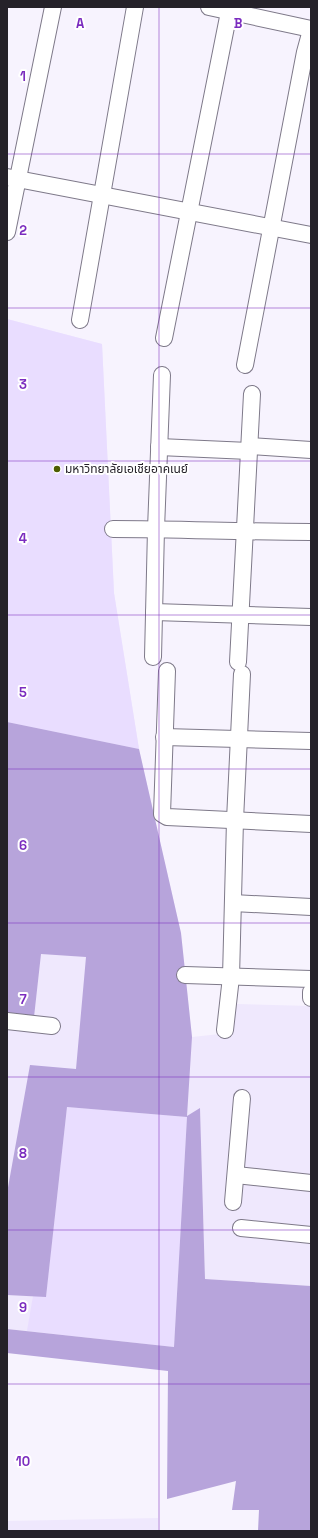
<svg xmlns="http://www.w3.org/2000/svg" width="318" height="1538" viewBox="0 0 318 1538" font-family="'Space Grotesk','Noto Sans Thai',sans-serif">
	<style>
		.built { fill: #efe8fd }
		.green { fill: #e9ddff }
		.forest { fill: #b7a4db }
		.lines { fill: none; stroke-linecap: round; stroke-linejoin: round }
		.minor-casing { stroke: #7e7989; stroke-width: 18 }
		.minor { stroke: #fff; stroke-width: 16 }
		.grid { fill: none; stroke: #7b2cbf; stroke-width: 1; stroke-opacity: 0.55 }
		.poi-dot { fill: #4d5e01; stroke: #fff; stroke-width: 1.5 }
		.labels { text-anchor: middle; dominant-baseline: central; stroke-width: 4; stroke-linejoin: round; paint-order: stroke }
		.poi-label { font-size: 12px; fill: #252229; stroke: #fff; text-anchor: start }
		.grid-label { font-size: 13px; text-anchor: middle; font-weight: bold; fill: #7b2cbf; stroke: #fff; stroke-width: 4; stroke-linejoin: round; paint-order: stroke }
	</style>
	<rect width="100%" height="100%" fill="#f7f3fe"/>
	<g class="built">
		<path d="M7 319 102 344 114 593 139 749 181 933 192 1037 229 1033 237 1004 311 1006V1286L205 1279 200 1109 174 1347 7 1329Z"/>
		<path d="M158 1518V1531H7V1521Z"/>
	</g>
	<g class="green">
		<path d="M7 319 102 344 114 593 139 749 7 722Z"/>
		<path d="M67 1107 187 1117 174 1347 27 1331 33 1296H46Z"/>
	</g>
	<path class="forest" d="M7 722 139 749 181 933 192 1037 187 1116 200 1108 205 1279 311 1286V1531H258L259 1510H232L236 1481 167 1499 168 1371 7 1353V1329L174 1347 187 1117 67 1107 46 1297 7 1295V1193L30 1065 76 1069 86 957 41 954 34 1017 7 1016Z"/>
	<g class="lines">
		<g class="minor-casing">
			<g id="minor">
				<path d="M209 7 311 29"/>
				<path d="M7 177 311 235"/>
				<path d="M7 232 53 7"/>
				<path d="M80 320 135 7"/>
				<path d="M164 338 230 7"/>
				<path d="M245 365 305 52 311 30"/>
				<path d="M249 446 311 450"/>
				<path d="M159 447 249 451"/>
				<path d="M113 529C179 529 245 532 311 532"/>
				<path d="M154 612 311 617"/>
				<path d="M153 657 156 529 162 375"/>
				<path d="M238 662 252 394"/>
				<path d="M167 671 162 814 167 817 311 824"/>
				<path d="M164 737 311 741"/>
				<path d="M233 903 311 907"/>
				<path d="M185 975 311 979"/>
				<path d="M311 998V992"/>
				<path d="M7 1021 52 1026"/>
				<path d="M225 1030 231 977 235 820 242 674"/>
				<path d="M236 1175 311 1183"/>
				<path d="M233 1202 242 1098"/>
				<path d="M241 1228 311 1235"/>
			</g>
		</g>
		<use href="#minor" class="minor"/>
	</g>
	<path class="grid" d="M159 7V1531M7 154H311M7 308H311M7 461H311M7 615H311M7 769H311M7 923H311M7 1077H311M7 1230H311M7 1384H311"/>
	<circle class="poi-dot" cx="57" cy="469" r="4"/>
	<g class="labels">
		<g class="poi-label">
			<text x="65" y="469">มหาวิทยาลัยเอเชียอาคเนย์</text>
		</g>
	</g>
	<g class="grid-label">
		<text x="80" y="28">A</text>
		<text x="238" y="28">B</text>
		<text x="23" y="81">1</text>
		<text x="23" y="235">2</text>
		<text x="23" y="389">3</text>
		<text x="23" y="543">4</text>
		<text x="23" y="697">5</text>
		<text x="23" y="850">6</text>
		<text x="23" y="1004">7</text>
		<text x="23" y="1158">8</text>
		<text x="23" y="1312">9</text>
		<text x="23" y="1466">10</text>
	</g>
	<rect width="318" height="1538" fill="none" stroke="#252229" stroke-width="16"/>
</svg>
